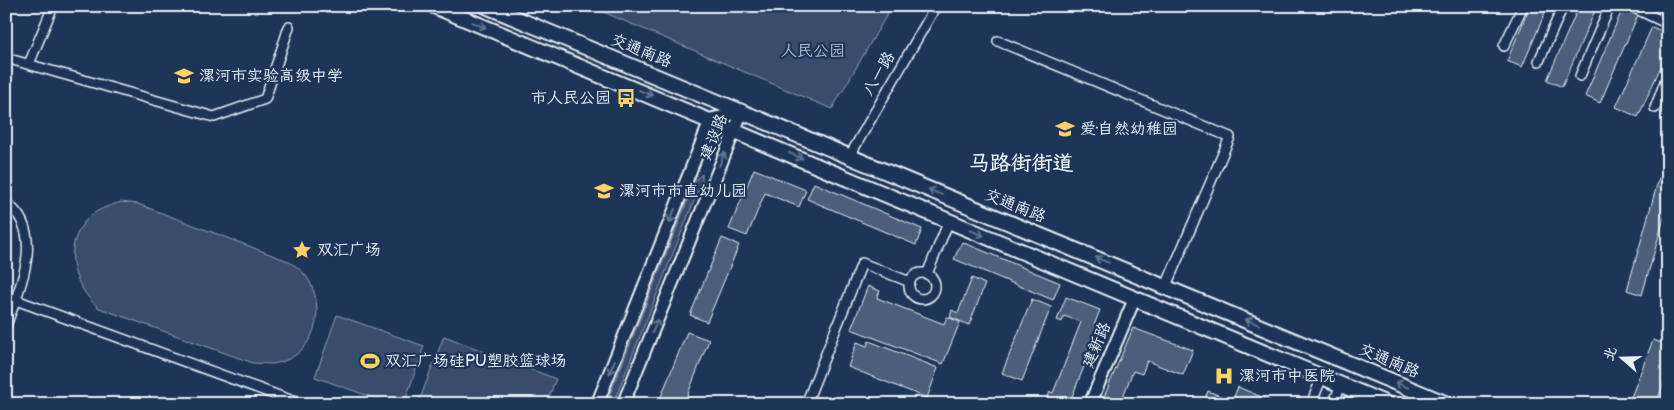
<svg xmlns="http://www.w3.org/2000/svg" width="1674" height="410" viewBox="0 0 1674 410" font-family="'Balsamiq Sans','LXGW WenKai TC',sans-serif">
<style>
.green{fill:#374d6c;stroke:#909fb2}
.building{fill:#495e7a;stroke:#e8f1f8}
.lines{fill:none;stroke-linecap:round;stroke-linejoin:round}
.minor-casing{stroke:#e8f1f8;stroke-width:12}
.tertiary-casing{stroke:#e8f1f8;stroke-width:15}
.secondary-casing{stroke:#e8f1f8;stroke-width:18}
.minor{stroke:#1d3557;stroke-width:9}
.tertiary{stroke:#1d3557;stroke-width:11}
.secondary{stroke:#1d3557;stroke-width:14}
.oneway{stroke:#64778f}
.labels{text-anchor:middle;dominant-baseline:central;stroke-width:4.5;stroke-linejoin:round;paint-order:stroke}
.street-label{font-size:16px;fill:#e8f1f8;stroke:#1d3557}
.park-label{font-size:16px;fill:#b3c0ce;stroke:#1d3557}
.poi-label{font-size:16px;fill:#e8f1f8;stroke:#1d3557;text-anchor:start}
.district-label{font-size:21px;font-weight:bold;fill:#e8f1f8;stroke:#1d3557}
</style>
<rect width="100%" height="100%" fill="#1d3557"/>
<filter id="ink" filterUnits="userSpaceOnUse"><feTurbulence type="fractalNoise" baseFrequency=".02" numOctaves="2"/><feDisplacementMap in="SourceGraphic" scale="10" xChannelSelector="R" yChannelSelector="G"/><feConvolveMatrix kernelMatrix="1 2 1 2 8 2 1 2 1" color-interpolation-filters="sRGB"/></filter>
<g filter="url(#ink)">
<!-- green -->
<g class="green">
<polygon points="589,6 892,6 832,109"/>
<polygon points="702,174 702,181 613,404 606,404 696,179"/>
<path d="M121,202L138,204L288,261C294,265 302,270 306,276C328,307 316,355 277,363C270,365 261,363 253,363L99,308C73,286 61,248 87,219C95,210 109,206 121,202Z"/>
<polygon points="337,315 424,346 404,404 391,404 315,377"/>
<polygon points="444,336 556,379 546,404 418,404"/>
</g>
<!-- building -->
<g class="building">
<polygon points="1530,6 1548,6 1522,67 1507,61"/>
<polygon points="1579,6 1597,6 1562,87 1547,80"/>
<polygon points="1623,8 1638,15 1600,103 1585,96"/>
<polygon points="1652,27 1668,34 1668,51 1638,117 1616,107"/>
<polygon points="754,169 806,190 799,207 765,193 747,236 729,229"/>
<polygon points="1659,178 1668,180 1668,204 1642,295 1627,290"/>
<polygon points="814,183 922,229 916,245 807,199"/>
<polygon points="722,238 739,245 707,322 690,315"/>
<polygon points="962,242 1060,283 1053,300 954,259"/>
<polygon points="972,278 985,284 969,325 950,317 952,310 958,313"/>
<polygon points="868,286 880,291 877,298 944,324 947,317 960,322 943,364 851,329"/>
<polygon points="1066,297 1100,310 1094,325 1100,327 1069,404 1056,404 1046,400 1050,392 1053,393 1081,322 1064,316 1062,322 1057,320"/>
<polygon points="1032,299 1051,307 1022,381 1002,373"/>
<polygon points="1133,328 1193,350 1183,375 1147,361 1142,374 1133,371 1120,404 1101,404"/>
<polygon points="687,332 709,340 684,404 658,404"/>
<polygon points="1653,340 1668,345 1668,371 1656,404 1625,404 1630,400"/>
<polygon points="869,341 938,368 927,398 848,367 857,342 867,346"/>
<polygon points="1238,387 1278,404 1203,404 1208,391 1232,401"/>
</g>
<g class="lines">
<!-- minor casing -->
<g class="minor-casing">
<g id="minor">
<polyline points="1630,6 1668,24"/>
<polyline points="998,41 1230,137 1166,286"/>
<polyline points="1504,46 1523,6"/>
<polyline points="6,58 214,117 265,99 289,27"/>
<polyline points="1539,61 1563,6"/>
<polyline points="29,64 53,6"/>
<polyline points="1580,76 1610,6"/>
<polyline points="1655,108 1668,74"/>
<polyline points="849,157 936,6"/>
<path d="M6,203C47,232 19,289 6,326"/>
<circle cx="922" cy="286" r="13"/>
<polyline points="927,274 949,221"/>
<polyline points="16,300 301,404"/>
<polyline points="806,404 862,263 910,282"/>
<polyline points="1311,404 1322,377"/>
<polyline points="1333,404 1341,385"/>
</g>
</g>
<!-- tertiary casing -->
<g class="tertiary-casing">
<g id="tertiary">
<polyline points="597,404 711,119 742,112"/>
<polyline points="623,404 742,112"/>
<polyline points="1090,404 1134,300"/>
</g>
</g>
<!-- secondary casing -->
<g class="secondary-casing">
<g id="secondary">
<path d="M434,6C753,137 1069,273 1387,404"/>
<polyline points="486,6 1447,404"/>
</g>
</g>
<!-- minor -->
<use href="#minor" class="minor"/>
<!-- tertiary -->
<use href="#tertiary" class="tertiary"/>
<!-- secondary -->
<use href="#secondary" class="secondary"/>
</g>
<!-- one-way arrows -->
<defs><path id="oneway-shaft" d="M-6 0H5M1.5-3L5.5 0L1.5 3" fill="none" stroke-width="1.6" stroke-linecap="round" stroke-linejoin="round" transform="scale(1.25)"/></defs>
<g class="oneway">
<use href="#oneway-shaft" transform="translate(479 25) rotate(22)"/>
<use href="#oneway-shaft" transform="translate(646 93) rotate(22)"/>
<use href="#oneway-shaft" transform="translate(796 156) rotate(23)"/>
<use href="#oneway-shaft" transform="translate(722 159) rotate(-68)"/>
<use href="#oneway-shaft" transform="translate(935 192) rotate(-158)"/>
<use href="#oneway-shaft" transform="translate(672 216) rotate(112)"/>
<use href="#oneway-shaft" transform="translate(977 233) rotate(23)"/>
<use href="#oneway-shaft" transform="translate(1102 260) rotate(-158)"/>
<use href="#oneway-shaft" transform="translate(1252 322) rotate(-157)"/>
<use href="#oneway-shaft" transform="translate(655 326) rotate(-68)"/>
<use href="#oneway-shaft" transform="translate(612 367) rotate(112)"/>
<use href="#oneway-shaft" transform="translate(1402 385) rotate(-157)"/>
</g>
</g>
<!-- icons -->
<defs>
<g id="school-bare" transform="scale(1.5)"><path d="M0-5L7-2L0 1L-7-2ZM-4 1L0 2.5L4 1V4Q0 6-4 4Z" fill="#ffd166" stroke="#1d3557" stroke-width="2.5" paint-order="stroke"/></g>
<g id="bus-bare" transform="scale(1.5)"><path d="M-5-6H5V4H4V6H2V4H-2V6H-4V4H-5ZM-3.5-4V0h7V-4ZM-3.5 1.2v1.5H-2V1.2ZM2 1.2v1.5H3.5V1.2Z" fill="#ffd166" stroke="#1d3557" stroke-width="2.5" paint-order="stroke"/></g>
<g id="sight-bare" transform="scale(1.5)"><path d="M0-6L1.8-2.2L6-1.7L2.9 1.2L3.7 5.4L0 3.3L-3.7 5.4L-2.9 1.2L-6-1.7L-1.8-2.2Z" fill="#ffd166" stroke="#1d3557" stroke-width="2.5" paint-order="stroke"/></g>
<g id="stadium-bare" transform="scale(1.5)"><path d="M0-5a6.5 5 0 1 0 0 10a6.5 5 0 1 0 0-10ZM-3.5-1.8h7v3.6h-7Z" fill="#ffd166" stroke="#1d3557" stroke-width="2.5" paint-order="stroke"/></g>
<g id="hospital-bare" transform="scale(1.5)"><path d="M-5-5h3v3.5h4V-5h3V5h-3V1.5h-4V5h-3Z" fill="#ffd166" stroke="#1d3557" stroke-width="2.5" paint-order="stroke"/></g>
</defs>
<g fill-rule="evenodd">
<use href="#school-bare" x="184" y="76"/>
<use href="#bus-bare" x="626" y="98"/>
<use href="#school-bare" x="1065" y="129"/>
<use href="#school-bare" x="604" y="191"/>
<use href="#sight-bare" x="302" y="250"/>
<use href="#stadium-bare" x="370" y="361"/>
<use href="#hospital-bare" x="1224" y="376"/>
</g>
<g class="labels">
<!-- street labels -->
<g class="street-label">
<text transform="translate(641 51) rotate(22)">交通南路</text>
<text transform="translate(879 74) rotate(-60)">八一路</text>
<text transform="translate(714 137) rotate(-68)">建设路</text>
<text transform="translate(1015 206) rotate(22)">交通南路</text>
<text transform="translate(1097 345) rotate(-67)">建新路</text>
<text transform="translate(1389 361) rotate(23)">交通南路</text>
</g>
<!-- park labels -->
<g class="park-label">
<text x="813" y="51">人民公园</text>
</g>
<!-- poi labels -->
<g class="poi-label">
<text x="199" y="76">漯河市实验高级中学</text>
<text x="611" y="98" text-anchor="end">市人民公园</text>
<text x="1080" y="129">爱·自然幼稚园</text>
<text x="619" y="191">漯河市市直幼儿园</text>
<text x="317" y="250">双汇广场</text>
<text x="385" y="361">双汇广场硅PU塑胶篮球场</text>
<text x="1239" y="376">漯河市中医院</text>
</g>
<!-- district labels -->
<g class="district-label">
<text x="1021" y="163">马路街街道</text>
</g>
</g>
<!-- margin -->
<rect width="1674" height="410" fill="none" stroke="#1d3557" stroke-width="25"/>
<rect x="12" y="12" width="1649" height="385" fill="none" stroke="#e8f1f8" stroke-width="2" filter="url(#ink)"/>
<!-- north arrow -->
<g transform="translate(1622 358) rotate(290)" stroke="#1d3557" stroke-width="4" paint-order="stroke">
<path d="M0-4L9 19L0 12L-9 19Z" fill="#e8f1f8"/>
<text y="-8" font-size="14" font-weight="bold" text-anchor="middle" fill="#e8f1f8">北</text>
</g>
</svg>
